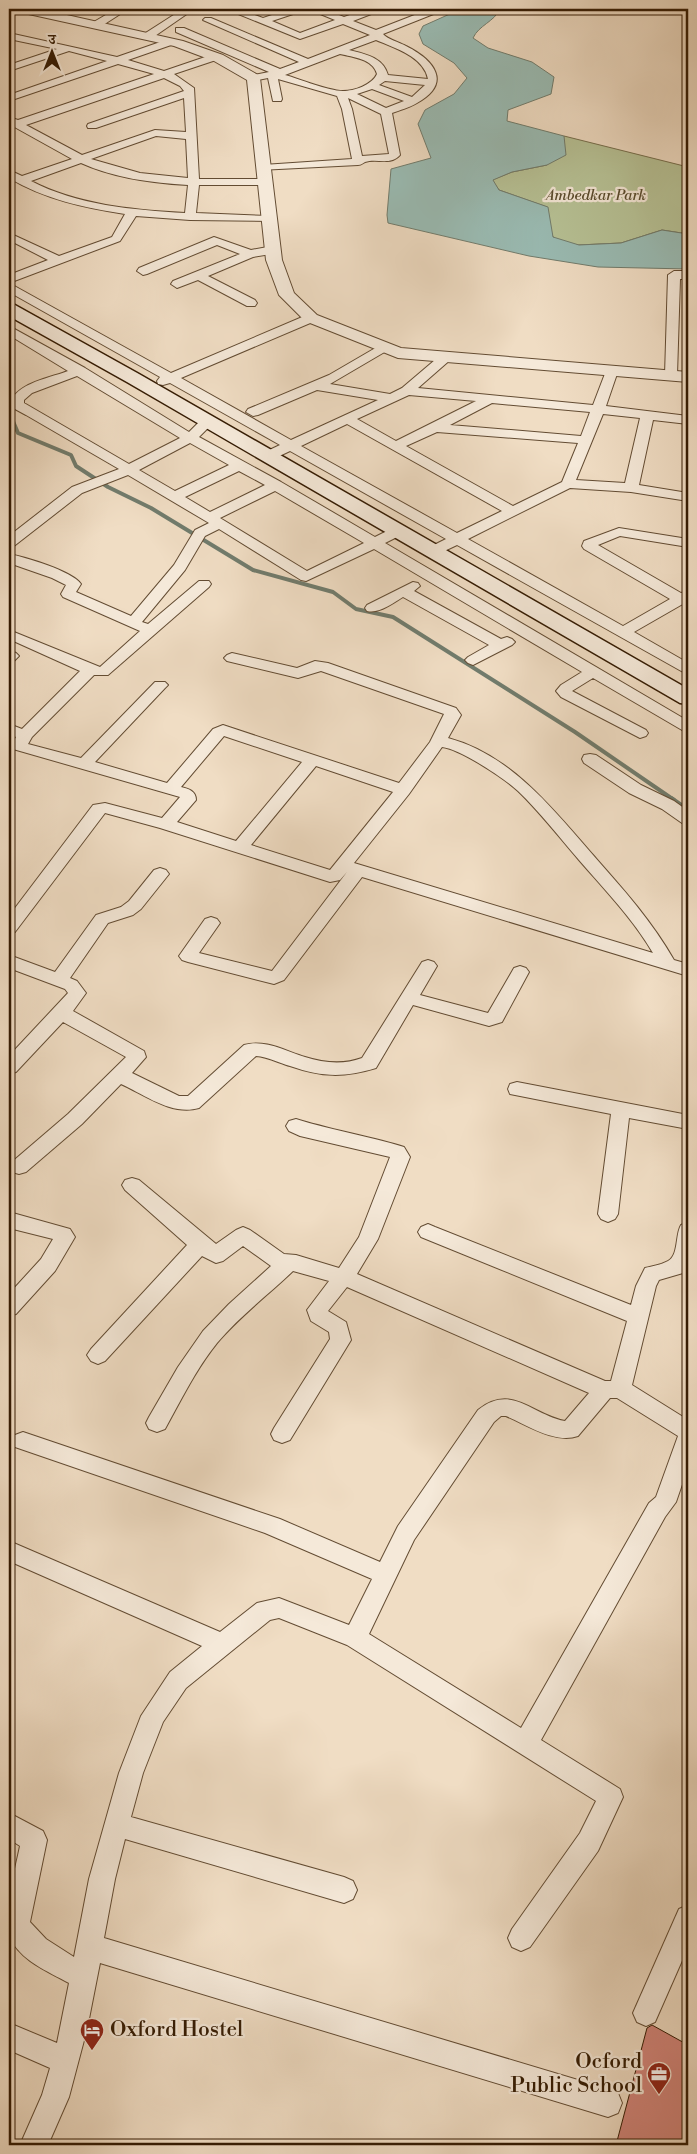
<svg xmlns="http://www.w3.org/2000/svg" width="697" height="2154" viewBox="0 0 697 2154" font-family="'Libre Bodoni','Noto Serif Devanagari',serif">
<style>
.green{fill:#b7c296;stroke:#766e4c}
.water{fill:#9abcb4;stroke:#717c6d}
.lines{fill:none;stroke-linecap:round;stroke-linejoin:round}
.stream-far1{stroke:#717c6d;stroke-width:4}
.stream{stroke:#717c6d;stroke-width:5}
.building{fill:#d3857b;stroke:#341b03}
.minor-casing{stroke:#634c33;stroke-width:2}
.tertiary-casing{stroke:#634c33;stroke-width:2}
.secondary-casing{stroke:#341b03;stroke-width:3}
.minor{fill:#f5e9d9;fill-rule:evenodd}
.tertiary{fill:#f5e9d9;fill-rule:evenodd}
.secondary{fill:#f5e9d9;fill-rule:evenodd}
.labels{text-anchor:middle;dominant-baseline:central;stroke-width:4.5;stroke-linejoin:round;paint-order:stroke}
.far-park-label{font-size:15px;font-style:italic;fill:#5b4d2f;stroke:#f5e9d9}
.near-poi-label{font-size:21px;fill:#341b03;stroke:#f5e9d9;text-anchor:start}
</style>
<rect width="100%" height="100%" fill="#f0ddc4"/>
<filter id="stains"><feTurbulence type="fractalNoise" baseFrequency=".004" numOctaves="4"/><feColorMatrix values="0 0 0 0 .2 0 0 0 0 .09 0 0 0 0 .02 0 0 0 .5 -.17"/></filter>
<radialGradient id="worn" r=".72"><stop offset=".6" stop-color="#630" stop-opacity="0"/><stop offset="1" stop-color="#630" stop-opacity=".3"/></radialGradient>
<!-- green -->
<polygon class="green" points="564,136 688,167 688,234 662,230 621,243 578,245 562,243 553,237 544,219 547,207 499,190 492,180 512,172 547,165"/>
<!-- water -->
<path class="water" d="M454,9H500C494,22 479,25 473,38L488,48L532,62L554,77L551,94L508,110L507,121L564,136L566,155L547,165L512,172L493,180L499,190L548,207L553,237L579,245L621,243L662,230L688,234V269L598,267L529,256L388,223L387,215L391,169L431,158L418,124L425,110L454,94L467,78L454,63L423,44L419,34L423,26L452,13Z"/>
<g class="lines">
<!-- stream-far1 -->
<polyline class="stream-far1" points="9,412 18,433 71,455 76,466 108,487 151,508 253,570 333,592 356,609 393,617 575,732 674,800"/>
<!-- stream -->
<polyline class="stream" points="672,799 688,810"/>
</g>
<!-- building -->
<polygon class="building" points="652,2025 688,2045 688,2145 616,2145 647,2028"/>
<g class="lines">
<!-- minor casing -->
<g class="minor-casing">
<g id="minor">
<polygon points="116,9 128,9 100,27 92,27 92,23"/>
<polygon points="183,9 194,9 152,38 144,38 144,34"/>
<path d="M226,9H239L263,18L290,9H304L302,11L272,21L300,33L335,20L313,11L311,9H324L344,17L367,9H381L379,11L353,21L376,30L430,9H443L441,11L383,34C387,39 399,42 406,46C434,60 453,83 417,103C409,108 400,110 392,113L400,155C390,166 377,158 365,162C363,163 361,165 358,165L259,170L257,168L259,166L263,165L352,159L342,109L337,96L278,79L282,99L281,101H273L268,78L253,81L248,78L249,76L269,72L176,32V28H184L280,69L299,62L203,20L205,18H211L308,59L370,35L343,24L300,39ZM376,40C395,48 424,57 428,79L388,75C383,57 365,54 349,50ZM340,54C353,57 373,59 377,74C372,85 354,91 343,91C328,91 300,79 285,75ZM385,81L425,85L412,97L379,85ZM372,89L404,101L386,108L357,94ZM348,98L381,114L389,154L362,156L352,109Z"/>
<path d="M9,33L117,57L166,40H174V44L128,60L164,71L211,55H219V59L174,74L194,88L199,179H265L271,182L265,185H199L196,213L269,216L273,217L275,219L273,221L190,220L136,216L120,241L9,283V275L48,260L9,240V233L59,256L112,237L125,214C85,208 44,199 9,178V170L22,176L72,159L9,124V117L18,120L154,74L118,64L9,101V95L107,61L69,51L9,71V65L57,49L9,39ZM164,78L180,86L184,91L88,124L87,126L88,128H96L184,98L186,132L155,130L82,155L26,125ZM156,136L186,139L188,178L140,173L91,159ZM81,163C114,178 152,183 188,185L185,213C133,210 77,205 31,181Z"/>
<polygon points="214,237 251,250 273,246 279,250 277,253 253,257 208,276 255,300 257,303 255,306 247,306 198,280 177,288 171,284 173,281 240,254 217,245 147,274 143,275 137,271 139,268"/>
<polygon points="674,271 688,271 688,279 680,279 677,375 671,379 665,375 668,275"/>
<path d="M9,283L171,373L307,315H315L317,318L315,321L181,378L291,440L378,400L317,390L258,415L253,416L246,412L248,409L329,375L384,343L390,347L388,350L330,384L390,394L402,388L442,354L446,353L452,357L450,360L418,388L593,405L606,371L612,367L617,368L618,371L606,406L688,416V424L653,420L639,485L688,493V501L631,492L570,488L468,539L623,626L670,599L584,549L582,546L584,541L619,528L688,539V547L620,536L598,545L681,593L688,591V601L634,632L688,663V674L683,672L457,545L438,554H428L426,551L428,548L446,539L290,451L273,459H263L261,456L263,453L280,445L170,383L163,385L158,384L157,381L160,377L9,292ZM409,395L476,401L396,441L357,419ZM492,403L590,412L581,436L450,425ZM603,414L640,418L625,483L576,480ZM347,424L502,511L457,533L301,446ZM437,432L578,443L562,482L513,506L406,446Z"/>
<path d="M9,326L85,368L189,432L203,418H213L215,421L199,437L281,482L375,537L393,528H403L405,531L403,534L385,543L688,721V732L682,730L593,678L572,691L646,730L648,733L646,736L640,738L561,697L556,691L561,685L582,672L374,549L306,581L301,580L219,529L205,536L185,570L142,622L148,624L199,581H209L211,584L209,587L108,675H94L32,737L28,744L81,758L155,682H165L168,685L165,688L95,762L167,783L213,729L223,725L399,783L430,742L444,714L321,671L298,678L227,661L224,658L227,655L232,653L297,668L315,661L328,663L456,708L461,715L448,738C511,755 552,808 593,855C623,889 651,920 674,960L688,964V976L362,877L284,980L274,984L188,962L182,960L179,956L205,919L211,917L217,919L220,923L199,953L272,971L347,872L340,880L330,882L160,828L105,813L15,932L9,934V916L93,805L105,803L162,818L180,797L13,749L11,746L16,737L9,734V724L22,729L80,671L9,639V630L100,667L140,631L63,597L61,594L66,585L52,578L9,563V554C25,557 72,571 81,584L76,592L131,616L174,565L195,530L209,523L128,475L82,493L14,546L9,547V536L72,487L119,469L26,415L15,409L9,411C9,384 47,379 68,371L9,335ZM77,376L180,438L129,464L24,403V400L32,393ZM190,443L229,465L175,491L139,470ZM239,471L265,485L210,512L185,497ZM275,491L364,543L307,571L220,518ZM224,736L302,762L236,841L177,822L196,800C196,791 189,789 181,787ZM442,747C460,749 504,778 518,791C540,812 559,837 579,860C605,890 633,919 653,953L354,863L409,794ZM316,766L393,792L330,870L251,845Z"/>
<path d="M413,582L418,583L420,586L414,591L501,639L507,637L512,639L515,642L512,645L473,665L468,663L465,660L468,657L489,645L403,597C393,603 379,614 367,611L365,608L367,605Z"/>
<polygon points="11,651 16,653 19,656 14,661 9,663 9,652"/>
<polygon points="590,754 596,755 641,785 674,801 688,811 688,824 682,823 662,809 629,793 584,763 582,759 584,755"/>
<path d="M160,868L166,870L169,874L141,909L133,915L108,923L70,978L77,981L86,993L73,1011L144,1051L146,1057L132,1073L179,1096H188L244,1045C265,1039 285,1051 305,1057C324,1063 343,1065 362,1058L422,962L428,960L434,962L437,966L420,995L488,1013L514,968L520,966L526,968L529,972L502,1022L489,1026L413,1005L376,1068C343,1078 322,1077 290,1066C279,1063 268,1057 256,1056L199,1108C172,1116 145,1095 121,1084L82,1124L26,1172L19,1174L12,1172L9,1167L12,1162L68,1114L126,1057L63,1022L16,1072L9,1074V1056L68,993L65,989L9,968V955L55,972L96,915L121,907L129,901L154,870Z"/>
<polygon points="517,1082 688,1115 688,1129 629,1118 618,1214 615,1219 608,1222 601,1219 598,1214 611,1114 510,1094 508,1089 510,1084"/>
<path d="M296,1119C331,1130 368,1136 404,1147L410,1157L378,1239L357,1274L605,1381H611L627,1321L421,1237L418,1232L421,1227L428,1224L435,1227L631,1305L636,1286L645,1268C652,1266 661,1265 668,1261C679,1255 675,1235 681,1225L688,1222V1266L683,1273L659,1280L656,1286L632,1385L688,1420V1467L676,1502L665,1517L541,1740L620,1789L623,1797L598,1851L530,1947L521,1951L512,1947L508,1938L512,1929L580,1833L596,1801L347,1645L279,1618L270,1620L186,1688L163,1722L143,1773L131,1817L344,1877L353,1881L357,1890L353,1899L344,1903L125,1839L115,1879L104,1938L608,2089L618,2093L622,2103L618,2113L608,2117L100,1963L87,2029L69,2097L48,2145H20L42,2095L50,2068L9,2050V2023L57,2043L69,1983C49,1972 19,1960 10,1937C2,1918 16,1866 20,1846L9,1839V1813L43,1831L47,1840L30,1922L46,1939L74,1957L89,1879L119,1773L141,1716L170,1672L202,1646L9,1561V1541L220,1632L257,1603L279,1598L349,1625L372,1579L265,1533L15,1447L12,1441L15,1435L23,1432L280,1519L380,1562L398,1526L478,1410C512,1383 532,1415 565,1421L589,1393L347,1287L328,1311L346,1322L351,1340L290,1440L282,1443L274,1440L271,1434L274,1428L330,1339L329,1332L311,1321L307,1310L329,1281L293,1271C268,1295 240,1316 217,1343C196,1369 181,1400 165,1429L157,1432L149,1429L146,1423L149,1417L178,1367L203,1331L229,1304L271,1266L243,1246L223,1261L216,1263L202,1256L105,1361L98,1364L91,1361L87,1355L91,1349L187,1245L125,1190L122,1185L125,1180L132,1178L139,1180L216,1244L236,1230L243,1227L250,1230L284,1254L296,1255L339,1268L359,1237L390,1157L300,1136L289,1131L286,1126L289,1121ZM610,1398H617L678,1436L656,1497L649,1503L521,1728L369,1634L414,1540L494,1422L501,1416H506C527,1425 555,1444 578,1436Z"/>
<polygon points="9,1212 70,1229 75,1237 55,1271 16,1314 9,1316 9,1294 41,1259 53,1239 9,1228"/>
<polygon points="688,1905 688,1947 655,2022 646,2026 637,2022 633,2013 679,1909"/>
</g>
</g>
<!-- tertiary casing -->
<g class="tertiary-casing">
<polygon id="tertiary" points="18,9 40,9 183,41 223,55 258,75 260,78 282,260 294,293 317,315 401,348 688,372 688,382 398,358 305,321 279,295 266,260 247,80 214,61 174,46 24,13"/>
</g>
<!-- secondary casing -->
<g class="secondary-casing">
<polygon id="secondary" points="9,304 15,305 139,374 688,689 688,704 680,703 127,382 9,316"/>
</g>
<!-- minor -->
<use href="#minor" class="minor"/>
<!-- tertiary -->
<use href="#tertiary" class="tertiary"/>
<!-- secondary -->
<use href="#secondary" class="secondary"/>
</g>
<!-- icons -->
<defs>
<g id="hotel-pin" transform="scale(1.25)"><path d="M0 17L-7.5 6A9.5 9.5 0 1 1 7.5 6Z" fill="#8f2418" stroke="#f5e9d9"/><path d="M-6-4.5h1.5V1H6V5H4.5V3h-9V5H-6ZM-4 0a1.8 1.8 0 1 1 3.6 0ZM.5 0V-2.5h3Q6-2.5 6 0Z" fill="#fff"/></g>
<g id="office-pin" transform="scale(1.25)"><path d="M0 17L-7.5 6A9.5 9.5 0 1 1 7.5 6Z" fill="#8f2418" stroke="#f5e9d9"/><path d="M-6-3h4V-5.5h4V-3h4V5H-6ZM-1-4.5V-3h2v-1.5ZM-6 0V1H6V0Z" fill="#fff"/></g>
</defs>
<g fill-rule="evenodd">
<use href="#hotel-pin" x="92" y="2030"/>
<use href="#office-pin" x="659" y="2074"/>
</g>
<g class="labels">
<!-- far-park labels -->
<g class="far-park-label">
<text x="596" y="195">Ambedkar Park</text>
</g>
<!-- near-poi labels -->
<g class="near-poi-label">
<text x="110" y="2030">Oxford Hostel</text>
<text x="642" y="2062" text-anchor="end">Ocford<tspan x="642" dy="24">Public School</tspan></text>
</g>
</g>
<!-- margin -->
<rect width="697" height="2154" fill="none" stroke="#f0ddc4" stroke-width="30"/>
<rect x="10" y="10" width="677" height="2134" fill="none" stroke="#341b03" stroke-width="2.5"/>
<rect x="15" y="15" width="667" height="2124" fill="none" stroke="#341b03"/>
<!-- north arrow -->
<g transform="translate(52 52)" stroke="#f5e9d9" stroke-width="4" paint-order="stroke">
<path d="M0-4L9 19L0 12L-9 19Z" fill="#341b03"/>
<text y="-8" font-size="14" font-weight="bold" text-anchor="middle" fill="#341b03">उ</text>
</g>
<rect width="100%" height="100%" filter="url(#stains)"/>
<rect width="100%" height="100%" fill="url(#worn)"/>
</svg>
